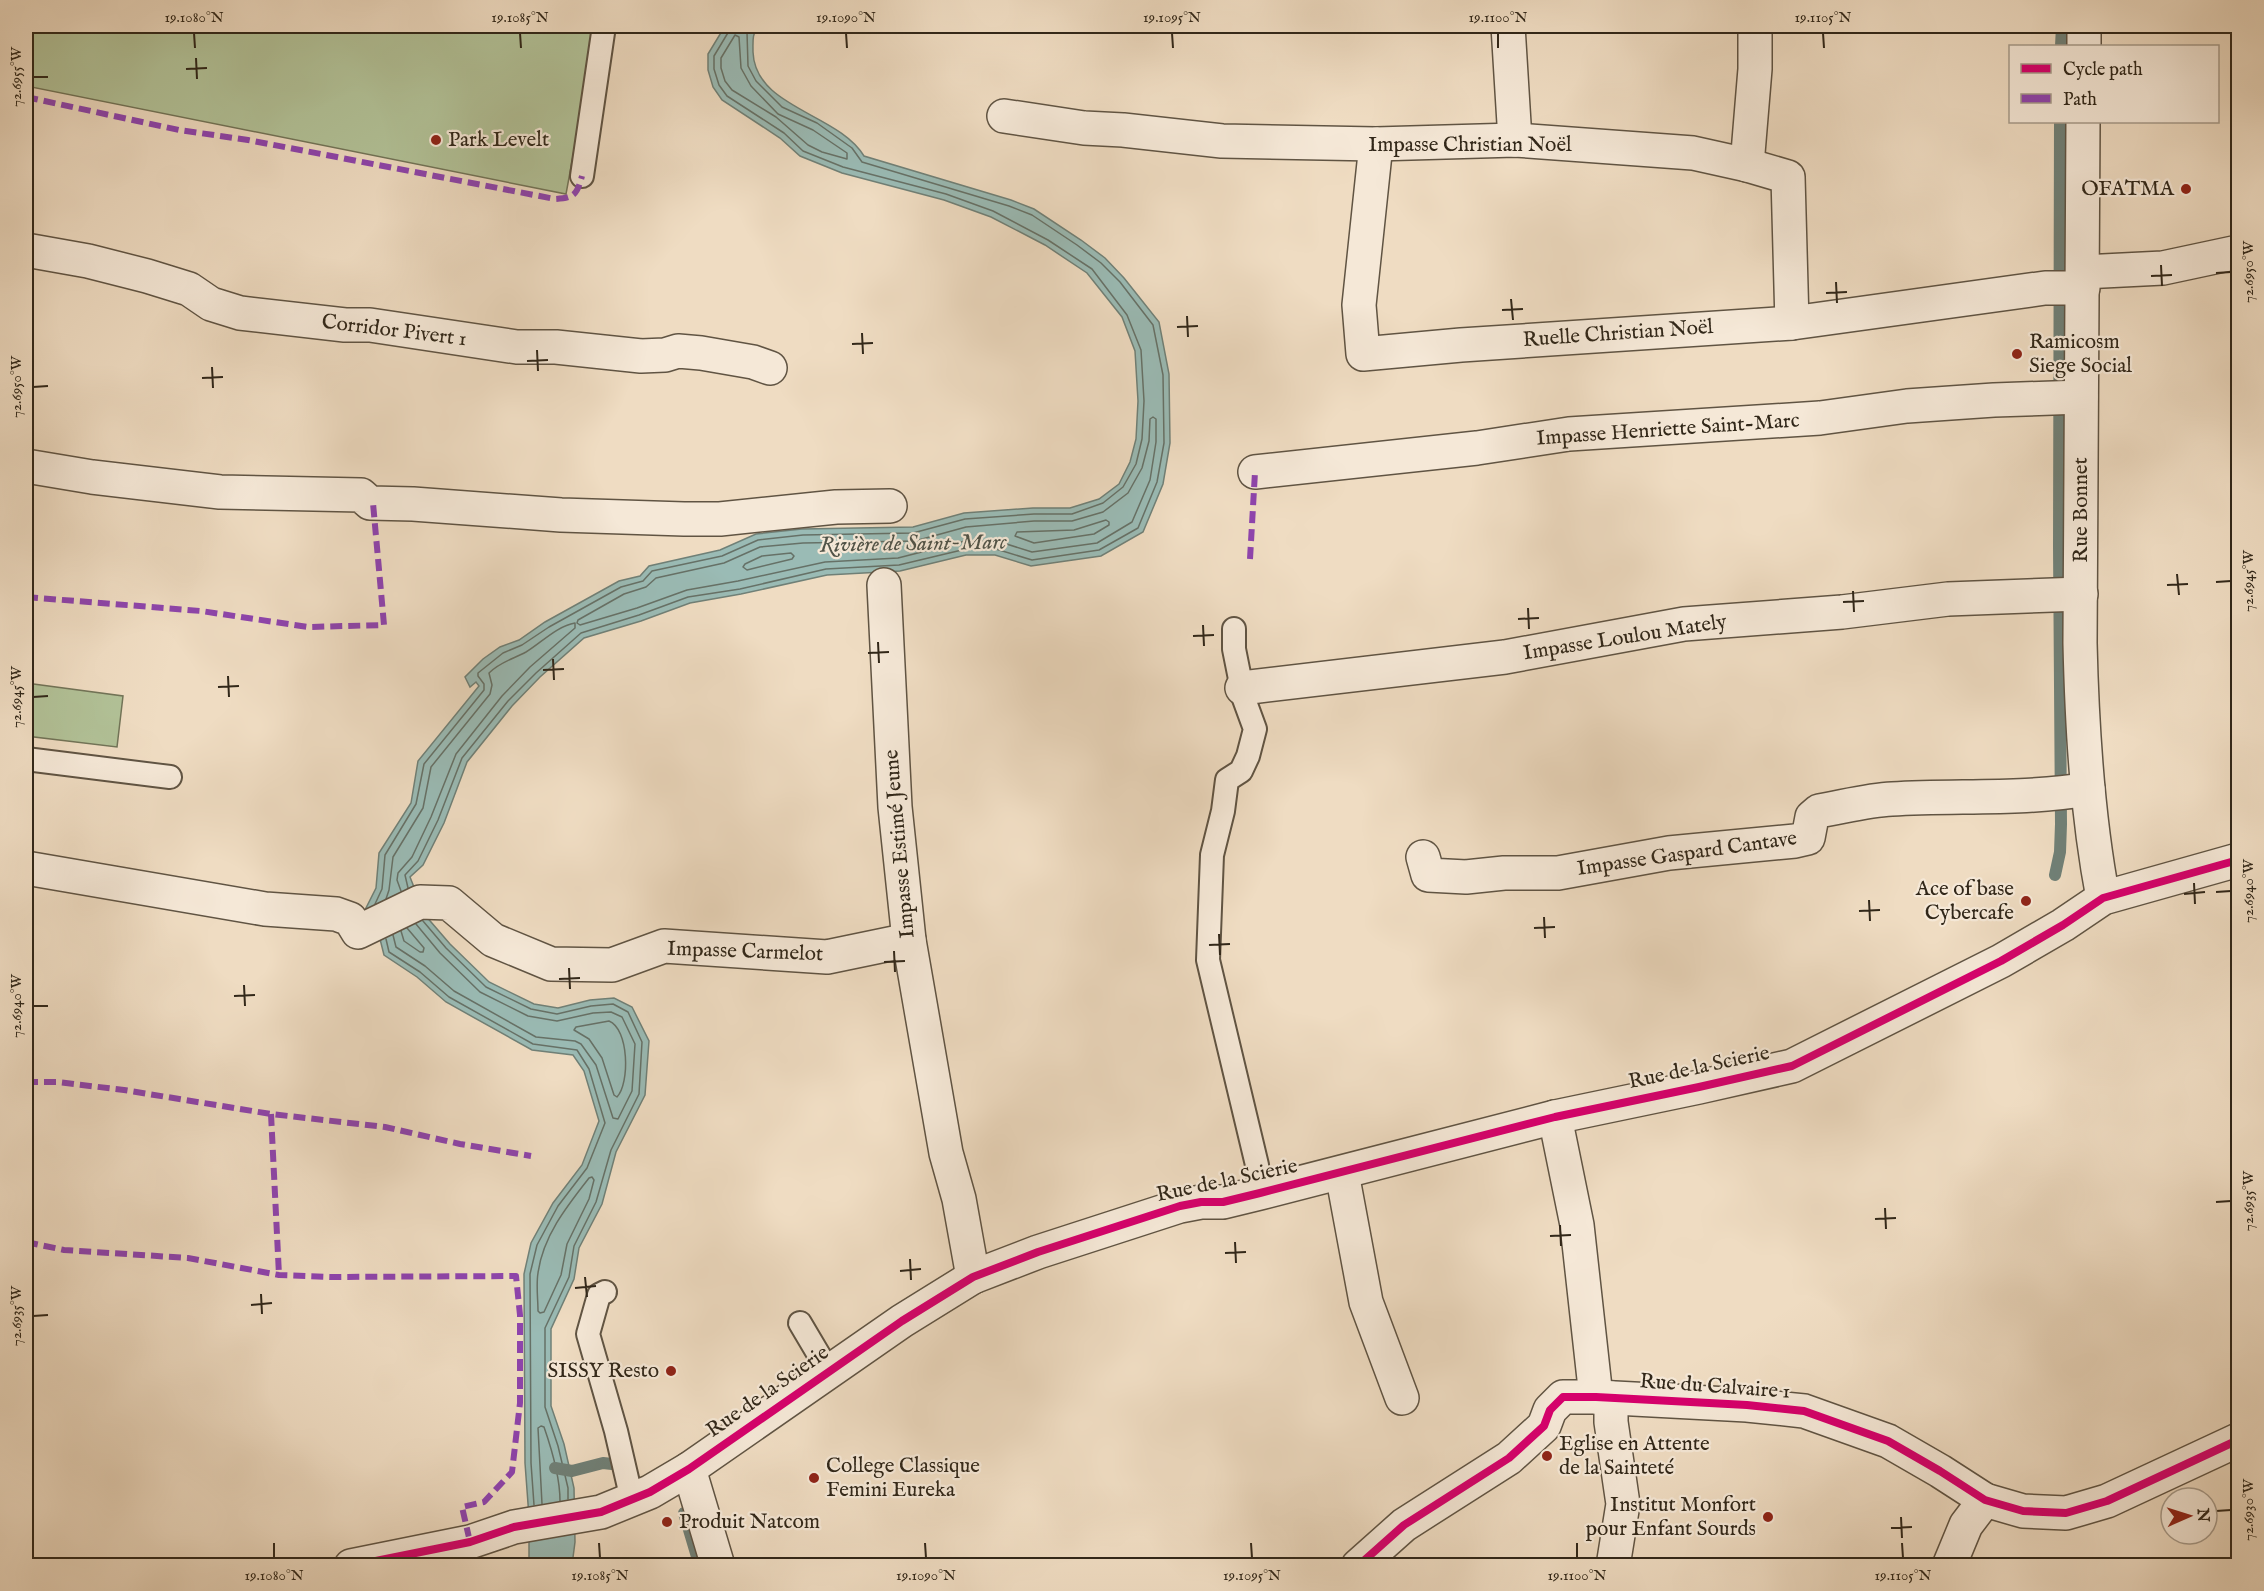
<svg xmlns="http://www.w3.org/2000/svg" width="2264" height="1591" viewBox="0 0 2264 1591" font-family="'IM FELL English',serif">
<style>
.green{fill:#b2c298;stroke:#727458;stroke-width:1.5}
.water{fill:#9abbb5;stroke:#708077;stroke-width:1.5}
.lines{fill:none;stroke-linecap:round;stroke-linejoin:round}
.shore{stroke:#667167;stroke-width:1.5}
.stream{stroke:#708077;stroke-width:12}
.lane-casing{stroke:#605443;stroke-width:26}
.street-casing{stroke:#605443;stroke-width:36}
.lane{stroke:#f5e8d7;stroke-width:22}
.street{stroke:#f5e8d7;stroke-width:33}
.quiet{stroke:#8e44ad;stroke-width:6;stroke-dasharray:12 6;stroke-linecap:butt}
.cycleway-casing{stroke:#f5e8d7;stroke-width:11}
.cycleway{stroke:#d6006c;stroke-width:8}
.ticks{fill:none;stroke:#312719;stroke-width:2}
.poi-dot{fill:#8f2418;stroke:#f5e8d7;stroke-width:2}
.labels{text-anchor:middle;dominant-baseline:central;stroke-width:4.5;stroke-linejoin:round;paint-order:stroke}
.poi-label{font-size:21px;fill:#312719;stroke:#f5e8d7;text-anchor:start}
.street-label{font-size:21px;fill:#312719;stroke:#f5e8d7}
.water-label{font-size:22px;font-style:italic;fill:#505348;stroke:#f5e8d7}
.neatline{fill:none;stroke:#312719;stroke-width:2}
.ticks-label{font-size:15px;text-anchor:middle;fill:#312719}
</style>
<rect width="100%" height="100%" fill="#efdcc2"/>
<filter id="stains"><feTurbulence type="fractalNoise" baseFrequency=".00333" numOctaves="4"/><feColorMatrix values="0 0 0 0 .2 0 0 0 0 .09 0 0 0 0 .02 0 0 0 .5 -.17"/></filter>
<radialGradient id="worn" r=".72"><stop offset=".6" stop-color="#630" stop-opacity="0"/><stop offset="1" stop-color="#630" stop-opacity=".3"/></radialGradient>
<!-- green -->
<g class="green">
<polygon points="26,26 597,26 566,194 26,86"/>
<polygon points="26,683 123,696 117,747 26,736"/>
</g>
<!-- water -->
<path class="water" d="M725,26H758C752,34 753,41 753,52C755,108 838,113 864,156L1011,200L1034,209L1081,240L1105,258L1124,278L1159,322L1169,374L1170,443L1163,484L1143,532L1101,556L1031,566L995,555H966L900,571L827,575L741,594L690,603L641,621L584,638L540,677L512,706L467,762L444,823L423,865L410,877L425,915L450,944L489,982L534,1004L558,1008L590,1000L614,998L632,1007L649,1041L645,1095L616,1152L602,1204L579,1248L574,1279L551,1329V1406L564,1444L574,1488L575,1542L572,1565H529V1517L525,1463L524,1274L531,1243L553,1203L582,1165L599,1121L584,1071L573,1055L532,1050L446,1002L417,977L384,955L379,935L363,914L376,888L379,853L411,803L418,761L479,686L476,682L470,687L465,677L483,659L500,647L519,640L545,622L619,581L640,576L649,566L720,550L756,534L802,529L913,527L964,513L1033,508H1070L1099,499L1119,484L1130,462L1136,439L1138,401L1135,351L1122,317L1087,273L1045,245L991,217L944,200L842,173L800,156L780,138L722,100L713,87L708,70V54Z"/>
<g class="lines">
<!-- shore -->
<g class="shore">
<polygon points="735,35 739,37 741,68 751,86 778,114 813,130 847,153 847,159 822,152 808,145 776,117 732,90 725,81 721,68 721,58"/>
<polygon points="1153,417 1156,419 1156,442 1150,480 1132,522 1097,543 1032,552 997,541 965,541 898,558 825,562 738,581 687,590 637,608 580,625 577,623 578,620 624,594 646,587 656,578 724,563 760,547 803,543 915,541 966,527 1034,521 1072,521 1103,512 1128,493 1142,468 1149,441 1150,419"/>
<polygon points="1106,520 1109,522 1109,525 1094,534 1034,543 1015,536 1017,532 1074,530"/>
<polygon points="791,553 794,556 792,559 747,570 743,567 745,564 762,556"/>
<polyline points="408,888 405,875 418,861 438,820 462,758 508,701 536,673 581,633 639,615 688,597 740,589 826,569 899,565 966,549 996,549 1032,560 1099,550 1138,528 1157,482 1164,443 1163,375 1153,325 1120,282 1101,263 1077,245 1032,215 1009,206 862,162 852,148 817,123 782,107 756,81 748,66 747,32 751,26"/>
<path d="M386,899L389,890L393,857L423,808L431,767L490,694L492,685L489,673C500,662 513,659 526,652C541,643 557,626 575,623V628L530,667L502,696L456,754L431,817L412,857L398,873L397,880L401,891"/>
<polyline points="375,904 382,889 385,855 416,804 424,764 484,690 484,684 478,676 478,673 503,653 522,645 549,627 621,587 643,581 652,571 722,556 758,540 803,535 913,533 965,519 1034,514 1072,514 1103,503 1123,487 1136,464 1142,439 1144,401 1141,350 1127,315 1092,269 1048,240 993,211 946,194 843,167 803,151 784,133 727,96 719,85 714,69 714,56 729,31 729,26"/>
<polyline points="423,921 446,948 486,987 531,1009 557,1014 591,1006 613,1004 628,1012 642,1042 639,1094 611,1150 596,1202 574,1246 569,1277 545,1328 545,1407 558,1446 568,1488 568,1499"/>
<polyline points="401,931 404,941 420,952 423,952 424,948 407,928"/>
<polyline points="393,935 396,947 425,966 454,991 536,1037 575,1041 581,1044 596,1065 613,1118 618,1119 632,1091 635,1044 622,1017 611,1012 593,1013 557,1021 528,1016 480,992 440,953 416,924"/>
<polyline points="386,939 389,952 420,972 449,997 533,1044 577,1050 589,1069 605,1123 587,1168 558,1206 537,1245 530,1274 531,1463 534,1505"/>
<path d="M609,1021C629,1029 630,1083 617,1097L614,1095L602,1058L589,1039L574,1030L576,1027Z"/>
<path d="M592,1177L594,1180L589,1199L567,1244L561,1275L544,1312L540,1313L538,1311C538,1299 536,1285 538,1273C543,1236 567,1206 589,1178Z"/>
<path d="M542,1504L538,1428L541,1426L544,1427C552,1450 560,1476 560,1501"/>
</g>
<!-- stream -->
<g class="stream">
<polyline points="2061,46 2062,26"/>
<polyline points="2055,875 2060,852 2061,824 2059,547 2060,122"/>
<polyline points="555,1468 572,1471 603,1463 612,1464"/>
<polyline points="684,1513 698,1560"/>
</g>
<!-- lane casing -->
<g class="lane-casing">
<g id="lane">
<polyline points="582,176 604,26"/>
<polyline points="1234,629 1234,649 1244,699 1255,729 1248,756 1241,771 1227,780 1223,811 1212,855 1208,960 1257,1165 1260,1193"/>
<polyline points="26,759 170,777"/>
<polyline points="605,1292 599,1295 588,1334 616,1431 632,1500"/>
<polyline points="800,1323 829,1372"/>
</g>
</g>
<!-- street casing -->
<g class="street-casing">
<g id="street">
<polyline points="1508,26 1515,140"/>
<polyline points="2084,46 2084,26"/>
<polyline points="1004,116 1084,128 1123,130 1222,141 1376,144 1515,140 1693,153 1747,165 1788,177 1792,323"/>
<path d="M2083,122L2080,643C2082,728 2087,814 2103,898"/>
<polyline points="1376,144 1359,305 1363,354 1461,345 1792,323 2045,288 2083,288"/>
<polyline points="1747,165 1755,69 1755,26"/>
<polyline points="26,250 88,261 147,276 189,289 211,304 240,313 345,325 370,325 517,347 556,347 641,356 665,355 678,351 701,353 753,362 770,368"/>
<polyline points="2083,272 2163,268 2238,252"/>
<polyline points="26,466 92,477 220,492 361,495 370,503 413,504 561,515 684,519 720,519 836,507 890,506"/>
<polyline points="1255,472 1477,448 1569,434 1820,418 1907,406 1994,400 2081,397"/>
<polyline points="884,585 895,807 909,940 946,1153 959,1199 973,1277"/>
<polyline points="1242,688 1505,657 1684,624 1842,612 1948,599 2081,594"/>
<path d="M1423,857L1428,875L1466,877L1504,873H1558L1669,853L1795,841L1808,838L1812,817L1819,811C1843,807 1868,800 1892,799C1957,795 2024,800 2088,789"/>
<polyline points="26,868 265,909 336,914 350,919 358,932 420,902 449,903 493,940 551,964 612,965 664,946 827,957 909,940"/>
<polyline points="1555,1117 1577,1225 1596,1397"/>
<polyline points="1342,1173 1366,1302 1402,1398"/>
<polyline points="1611,1398 1611,1422 1623,1504 1613,1566"/>
<polyline points="689,1469 718,1566"/>
<polyline points="351,1566 470,1542 514,1527 601,1512 650,1492 689,1469 902,1321 973,1277 1038,1252 1180,1206 1201,1202 1223,1202 1260,1193 1555,1117 1699,1087 1792,1066 2001,961 2063,925 2103,898 2238,860"/>
<polyline points="1358,1566 1404,1525 1509,1458 1544,1426 1550,1410 1563,1397 1596,1397 1747,1405 1804,1411 1888,1441 1940,1471 1985,1500 2023,1511 2066,1513 2107,1501 2238,1440"/>
<polyline points="1949,1566 1966,1525 1985,1500"/>
</g>
</g>
<!-- lane -->
<use href="#lane" class="lane"/>
<!-- street -->
<use href="#street" class="street"/>
<!-- quiet -->
<g class="quiet">
<path d="M26,97L179,130L248,140L555,199C575,198 577,194 582,176"/>
<polyline points="1250,559 1255,472"/>
<polyline points="26,597 201,611 308,627 384,625 373,503"/>
<polyline points="26,1082 57,1082 124,1090 271,1114 385,1127 460,1144 531,1156"/>
<polyline points="271,1114 279,1275"/>
<polyline points="26,1242 64,1250 188,1258 279,1275 332,1277 516,1276 520,1315 520,1403 512,1472 484,1502 462,1507 470,1542"/>
</g>
<!-- cycleway casing -->
<g class="cycleway-casing">
<g id="cycleway">
<polyline points="351,1566 470,1542 514,1527 601,1512 650,1492 689,1469 902,1321 973,1277 1038,1252 1180,1206 1201,1202 1223,1202 1260,1193 1555,1117 1699,1087 1792,1066 2001,961 2063,925 2103,898 2238,860"/>
<polyline points="1358,1566 1404,1525 1509,1458 1544,1426 1550,1410 1563,1397 1596,1397 1747,1405 1804,1411 1888,1441 1940,1471 1985,1500 2023,1511 2066,1513 2107,1501 2238,1440"/>
</g>
</g>
<!-- cycleway -->
<use href="#cycleway" class="cycleway"/>
</g>
<!-- ticks -->
<path class="ticks" d="M194,33L195,48M520,33L521,48M846,33L847,48M1172,33L1173,48M1498,33V48M1823,33L1824,48M196,58L197,79M186,69L207,68M33,77H48M2161,265L2162,286M2216,273L2231,272M2151,276L2172,275M1836,282L1837,303M1826,293L1847,292M1511,299L1513,320M1502,310L1523,309M1187,316L1188,337M1177,327L1198,326M862,333L863,354M852,344L873,343M537,350L538,371M527,361L548,360M212,367L213,388M202,378L223,377M33,387L48,386M2177,574L2179,595M2216,582L2231,581M2167,585L2188,584M1853,591L1854,612M1843,602L1864,601M1528,608L1529,629M1518,619L1539,618M1203,625L1204,646M1193,636L1214,635M878,642L879,663M868,653L889,652M553,659L554,680M543,670L564,669M228,676L229,697M218,687L239,686M33,697L48,696M2194,883L2195,904M2216,892L2231,891M2184,894L2205,892M1869,900L1870,921M1859,911L1880,910M1544,917L1545,938M1534,928L1555,927M1219,934L1220,955M1209,945L1230,944M894,951L895,972M884,962L905,961M569,968L570,989M559,979L580,978M244,985L245,1006M234,996L255,995M33,1006H48M2216,1202L2231,1201M1885,1208L1886,1229M1875,1219L1896,1218M1560,1225L1561,1246M1550,1236L1571,1235M1235,1242L1236,1263M1225,1253L1246,1252M910,1259L911,1280M900,1271L921,1269M585,1277L587,1297M575,1288L596,1286M261,1294L262,1314M251,1305L272,1303M33,1316L48,1315M2216,1511L2231,1510M1901,1517L1902,1538M1891,1528L1912,1527M274,1543V1558M599,1543L600,1558M925,1543L926,1558M1251,1543L1252,1558M1577,1543V1558M1902,1543L1903,1558"/>
<!-- markers -->
<g class="poi-dot">
<circle cx="436" cy="140" r="6"/>
<circle cx="2186" cy="189" r="6"/>
<circle cx="2017" cy="354" r="6"/>
<circle cx="2026" cy="901" r="6"/>
<circle cx="671" cy="1371" r="6"/>
<circle cx="1547" cy="1456" r="6"/>
<circle cx="814" cy="1478" r="6"/>
<circle cx="1768" cy="1517" r="6"/>
<circle cx="667" cy="1522" r="6"/>
</g>
<g class="labels">
<!-- poi labels -->
<g class="poi-label">
<text x="448" y="140">Park Levelt</text>
<text x="2174" y="189" text-anchor="end">OFATMA</text>
<text x="2029" y="342">Ramicosm<tspan x="2029" dy="24">Siege Social</tspan></text>
<text x="2014" y="889" text-anchor="end">Ace of base<tspan x="2014" dy="24">Cybercafe</tspan></text>
<text x="659" y="1371" text-anchor="end">SISSY Resto</text>
<text x="1559" y="1444">Eglise en Attente<tspan x="1559" dy="24">de la Sainteté</tspan></text>
<text x="826" y="1466">College Classique<tspan x="826" dy="24">Femini Eureka</tspan></text>
<text x="1756" y="1505" text-anchor="end">Institut Monfort<tspan x="1756" dy="24">pour Enfant Sourds</tspan></text>
<text x="679" y="1522">Produit Natcom</text>
</g>
<!-- street labels -->
<g class="street-label">
<text x="1470" y="145">Impasse Christian Noël</text>
<text transform="translate(394 331) rotate(7)">Corridor Pivert 1</text>
<text transform="translate(1618 334) rotate(-4)">Ruelle Christian Noël</text>
<text transform="translate(1668 430) rotate(-4)">Impasse Henriette Saint-Marc</text>
<text transform="translate(2081 510) rotate(-90)">Rue Bonnet</text>
<text transform="translate(1625 638) rotate(-9)">Impasse Loulou Mately</text>
<text transform="translate(900 844) rotate(-95)">Impasse Estimé Jeune</text>
<text transform="translate(1687 854) rotate(-8)">Impasse Gaspard Cantave</text>
<text transform="translate(745 952) rotate(2)">Impasse Carmelot</text>
<text transform="translate(1699 1068) rotate(-12)">Rue de la Scierie</text>
<text transform="translate(1227 1181) rotate(-12)">Rue de la Scierie</text>
<text transform="translate(1715 1387) rotate(4)">Rue du Calvaire 1</text>
<text transform="translate(768 1392) rotate(-35)">Rue de la Scierie</text>
</g>
<!-- water labels -->
<g class="water-label">
<text transform="translate(913 544) rotate(-1)">Rivière de Saint-Marc</text>
</g>
</g>
<!-- margin -->
<rect width="2264" height="1591" fill="none" stroke="#efdcc2" stroke-width="66"/>
<!-- legend -->
<rect x="2009" y="45" width="210" height="78" fill="#f5e8d7" stroke="#a79b8b" stroke-width="1.5"/>
<rect x="2021" y="64" width="30" height="9" fill="#d6006c" stroke="#a79b8b" stroke-width="1.5"/>
<text x="2063" y="75" font-size="18" fill="#312719">Cycle path</text>
<rect x="2021" y="94" width="30" height="9" fill="#8e44ad" stroke="#a79b8b" stroke-width="1.5"/>
<text x="2063" y="105" font-size="18" fill="#312719">Path</text>
<!-- north arrow -->
<g transform="translate(2189 1516) rotate(87)"><circle r="28" fill="#f5e8d7" stroke="#a79b8b" stroke-width="1.5"/>
<path d="M0-4.5L10 22L0 15L-10 22Z" fill="#8f2418"/>
<text y="-9" font-size="16" font-weight="bold" text-anchor="middle" fill="#312719">N</text>
</g>
<rect x="33" y="33" width="2198" height="1525" class="neatline"/>
<g class="ticks-label">
<text x="194" y="22">19.1080°N</text>
<text x="520" y="22">19.1085°N</text>
<text x="846" y="22">19.1090°N</text>
<text x="1172" y="22">19.1095°N</text>
<text x="1498" y="22">19.1100°N</text>
<text x="1823" y="22">19.1105°N</text>
<text transform="translate(16 77) rotate(-90)" y="5">72.6955°W</text>
<text transform="translate(2248 272) rotate(-90)" y="5">72.6950°W</text>
<text transform="translate(16 387) rotate(-90)" y="5">72.6950°W</text>
<text transform="translate(2248 581) rotate(-90)" y="5">72.6945°W</text>
<text transform="translate(16 697) rotate(-90)" y="5">72.6945°W</text>
<text transform="translate(2248 891) rotate(-90)" y="5">72.6940°W</text>
<text transform="translate(16 1006) rotate(-90)" y="5">72.6940°W</text>
<text transform="translate(2248 1201) rotate(-90)" y="5">72.6935°W</text>
<text transform="translate(16 1316) rotate(-90)" y="5">72.6935°W</text>
<text transform="translate(2248 1510) rotate(-90)" y="5">72.6930°W</text>
<text x="274" y="1580">19.1080°N</text>
<text x="600" y="1580">19.1085°N</text>
<text x="926" y="1580">19.1090°N</text>
<text x="1252" y="1580">19.1095°N</text>
<text x="1577" y="1580">19.1100°N</text>
<text x="1903" y="1580">19.1105°N</text>
</g>
<rect width="100%" height="100%" filter="url(#stains)"/>
<rect width="100%" height="100%" fill="url(#worn)"/>
</svg>
